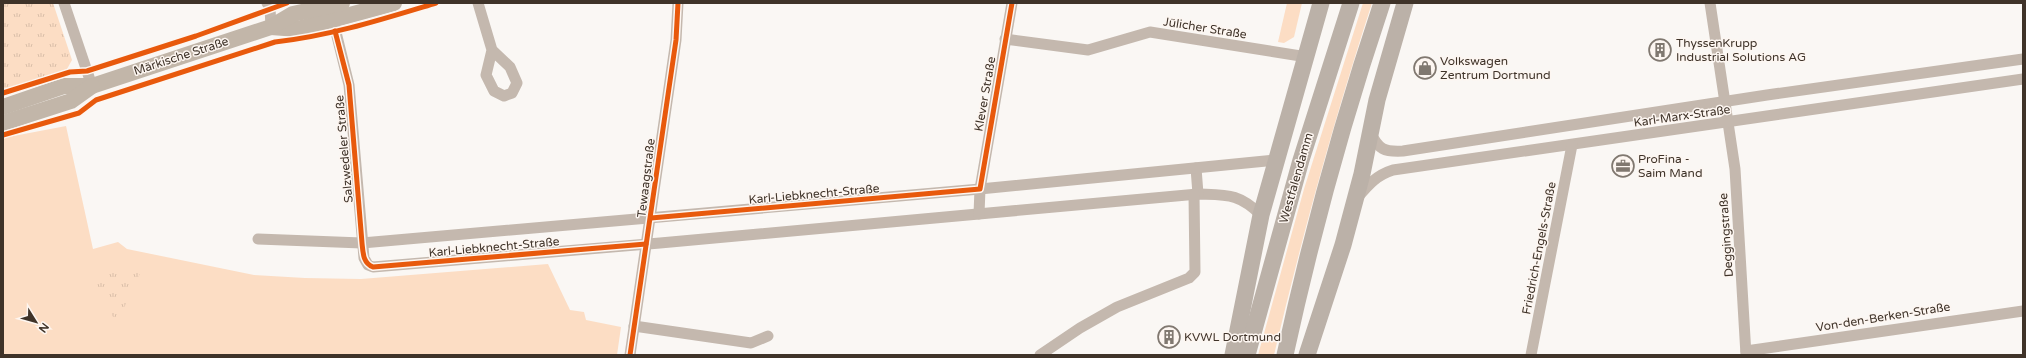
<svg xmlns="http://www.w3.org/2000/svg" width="2026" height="358" viewBox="0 0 2026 358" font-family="'Varela Round',sans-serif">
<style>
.green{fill:#fcddc4}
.park{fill:url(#park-tufts)}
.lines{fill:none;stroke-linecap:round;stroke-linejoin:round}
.street{stroke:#c4b8ae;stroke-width:11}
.secondary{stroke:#c2b6a9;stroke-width:16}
.primary{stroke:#bbb1a8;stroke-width:17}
.cycleway-casing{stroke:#fdf6f1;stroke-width:8}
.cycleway{stroke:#e8590c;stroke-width:5}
.labels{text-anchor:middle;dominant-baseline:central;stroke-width:3;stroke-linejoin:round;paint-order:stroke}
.street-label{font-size:12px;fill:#3f3329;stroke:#fdf6f1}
.poi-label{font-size:12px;fill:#3f3329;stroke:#fdf6f1;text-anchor:start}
</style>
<defs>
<pattern id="park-tufts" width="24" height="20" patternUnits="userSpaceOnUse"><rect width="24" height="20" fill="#fcddc4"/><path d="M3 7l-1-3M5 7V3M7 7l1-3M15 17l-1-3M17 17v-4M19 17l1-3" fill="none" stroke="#d9bea8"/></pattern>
</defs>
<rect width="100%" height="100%" fill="#faf7f4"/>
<!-- green -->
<g class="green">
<polygon points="1287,3 1302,3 1294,37 1284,43 1278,42"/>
<path d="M1363,3H1372C1334,120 1302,236 1274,355H1258L1304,189Z"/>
<polygon points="66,126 93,249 118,242 127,249 254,275 305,278 361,279 548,264 570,310 584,312 586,320 621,327 617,355 3,355 3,138"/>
</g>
<!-- park -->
<g class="park">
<polygon points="3,3 53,3 72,60 67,69 3,91"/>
<path d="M103,267H143L117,323C110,312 85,277 103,267Z"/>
</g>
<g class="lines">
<!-- street -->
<g class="street">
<polyline points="64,3 92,86"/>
<polyline points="267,3 270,8 271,27"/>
<polyline points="478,3 492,50 510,67 517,83 512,93 504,96 494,91 486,75 492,50"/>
<polyline points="1710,3 1735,169 1746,355"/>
<path d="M333,20L349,85L364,258L368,265L373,267L660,243L1198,194C1227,195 1239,193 1261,215"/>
<polyline points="1005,39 1088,50 1150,32 1307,57"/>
<path d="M1370,132C1379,150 1384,152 1403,151L1767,95L2023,59"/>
<polyline points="1196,168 1198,194"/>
<path d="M1358,197C1369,184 1377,175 1393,170L2023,79"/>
<polyline points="979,214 980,189 1012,3"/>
<polyline points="258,239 362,243 980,189 1276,160"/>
<polyline points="634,326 751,343 768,336"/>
<polyline points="1746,351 2023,311"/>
<polyline points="630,355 676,40 678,3"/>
<polyline points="1040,355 1080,328 1117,307 1189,278 1195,272 1194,194"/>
<polyline points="1531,355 1572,145"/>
</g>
<!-- secondary -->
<g class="secondary">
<polyline points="271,27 298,29 394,3"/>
<polyline points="3,107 64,86 92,86 271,27 293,14 342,3"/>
<polyline points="3,123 71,101 92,86"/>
</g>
<!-- primary -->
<g class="primary">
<polyline points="1233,355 1261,215 1321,3"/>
<polyline points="1247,355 1301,160 1351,3"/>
<path d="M1285,355C1311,236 1343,119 1382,3"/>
<polyline points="1307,355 1343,245 1362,174 1377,100 1405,3"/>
</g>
<!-- cycleway casing -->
<g class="cycleway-casing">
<g id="cycleway">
<path d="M335,31L349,85L362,243C363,253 363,263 373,267L646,244"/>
<polyline points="3,93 70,72 87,71 196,36 287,3"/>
<path d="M3,135L79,113L96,100L275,42C330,36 383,19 436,3"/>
<polyline points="651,218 980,189 1012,3"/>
<polyline points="630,355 676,40 678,3"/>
</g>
</g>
<!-- cycleway -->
<use href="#cycleway" class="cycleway"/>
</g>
<!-- icons -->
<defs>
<g id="building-ring" transform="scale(1.15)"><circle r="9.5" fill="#fdf6f1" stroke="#807870" stroke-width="1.5"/><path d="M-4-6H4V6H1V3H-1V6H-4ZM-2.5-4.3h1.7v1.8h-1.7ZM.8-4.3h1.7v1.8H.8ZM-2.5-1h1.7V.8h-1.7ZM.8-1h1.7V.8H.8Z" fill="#807870"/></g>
<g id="shop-ring" transform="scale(1.15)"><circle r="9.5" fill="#fdf6f1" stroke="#807870" stroke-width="1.5"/><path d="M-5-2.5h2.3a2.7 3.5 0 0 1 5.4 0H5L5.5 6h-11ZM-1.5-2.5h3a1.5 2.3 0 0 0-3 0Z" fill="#807870"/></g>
<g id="office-ring" transform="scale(1.15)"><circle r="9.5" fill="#fdf6f1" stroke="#807870" stroke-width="1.5"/><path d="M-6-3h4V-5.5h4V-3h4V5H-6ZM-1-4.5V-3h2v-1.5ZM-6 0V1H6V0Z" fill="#807870"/></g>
</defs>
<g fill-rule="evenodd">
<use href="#building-ring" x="1660" y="50"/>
<use href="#shop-ring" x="1425" y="68"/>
<use href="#office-ring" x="1623" y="166"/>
<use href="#building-ring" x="1169" y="337"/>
</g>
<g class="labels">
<!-- street labels -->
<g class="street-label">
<text transform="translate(1205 28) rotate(9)">Jülicher Straße</text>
<text transform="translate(181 56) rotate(-18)">Märkische Straße</text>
<text transform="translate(985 94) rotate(-80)">Klever Straße</text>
<text transform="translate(1682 116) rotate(-8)">Karl-Marx-Straße</text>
<text transform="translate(344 149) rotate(-95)">Salzwedeler Straße</text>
<text transform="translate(646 178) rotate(-83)">Tewaagstraße</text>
<text transform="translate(1296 178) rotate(-74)">Westfalendamm</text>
<text transform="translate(814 194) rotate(-5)">Karl-Liebknecht-Straße</text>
<text transform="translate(1726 235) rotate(-94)">Deggingstraße</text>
<text transform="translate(494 247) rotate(-5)">Karl-Liebknecht-Straße</text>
<text transform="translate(1539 248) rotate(-79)">Friedrich-Engels-Straße</text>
<text transform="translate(1883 317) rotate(-9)">Von-den-Berken-Straße</text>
</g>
<!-- poi labels -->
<g class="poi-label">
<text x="1676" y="43">ThyssenKrupp<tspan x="1676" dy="14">Industrial Solutions AG</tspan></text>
<text x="1440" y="61">Volkswagen<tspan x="1440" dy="14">Zentrum Dortmund</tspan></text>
<text x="1638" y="159">ProFina -<tspan x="1638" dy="14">Saim Mand</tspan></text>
<text x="1184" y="337">KVWL Dortmund</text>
</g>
</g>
<!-- border -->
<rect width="2026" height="358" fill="none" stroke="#3f3329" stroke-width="8"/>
<!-- north arrow -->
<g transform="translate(36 322) rotate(127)" stroke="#fdf6f1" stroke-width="3" paint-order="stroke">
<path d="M0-3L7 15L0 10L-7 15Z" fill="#3f3329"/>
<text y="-6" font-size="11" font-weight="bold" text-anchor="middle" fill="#3f3329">N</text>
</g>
</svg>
